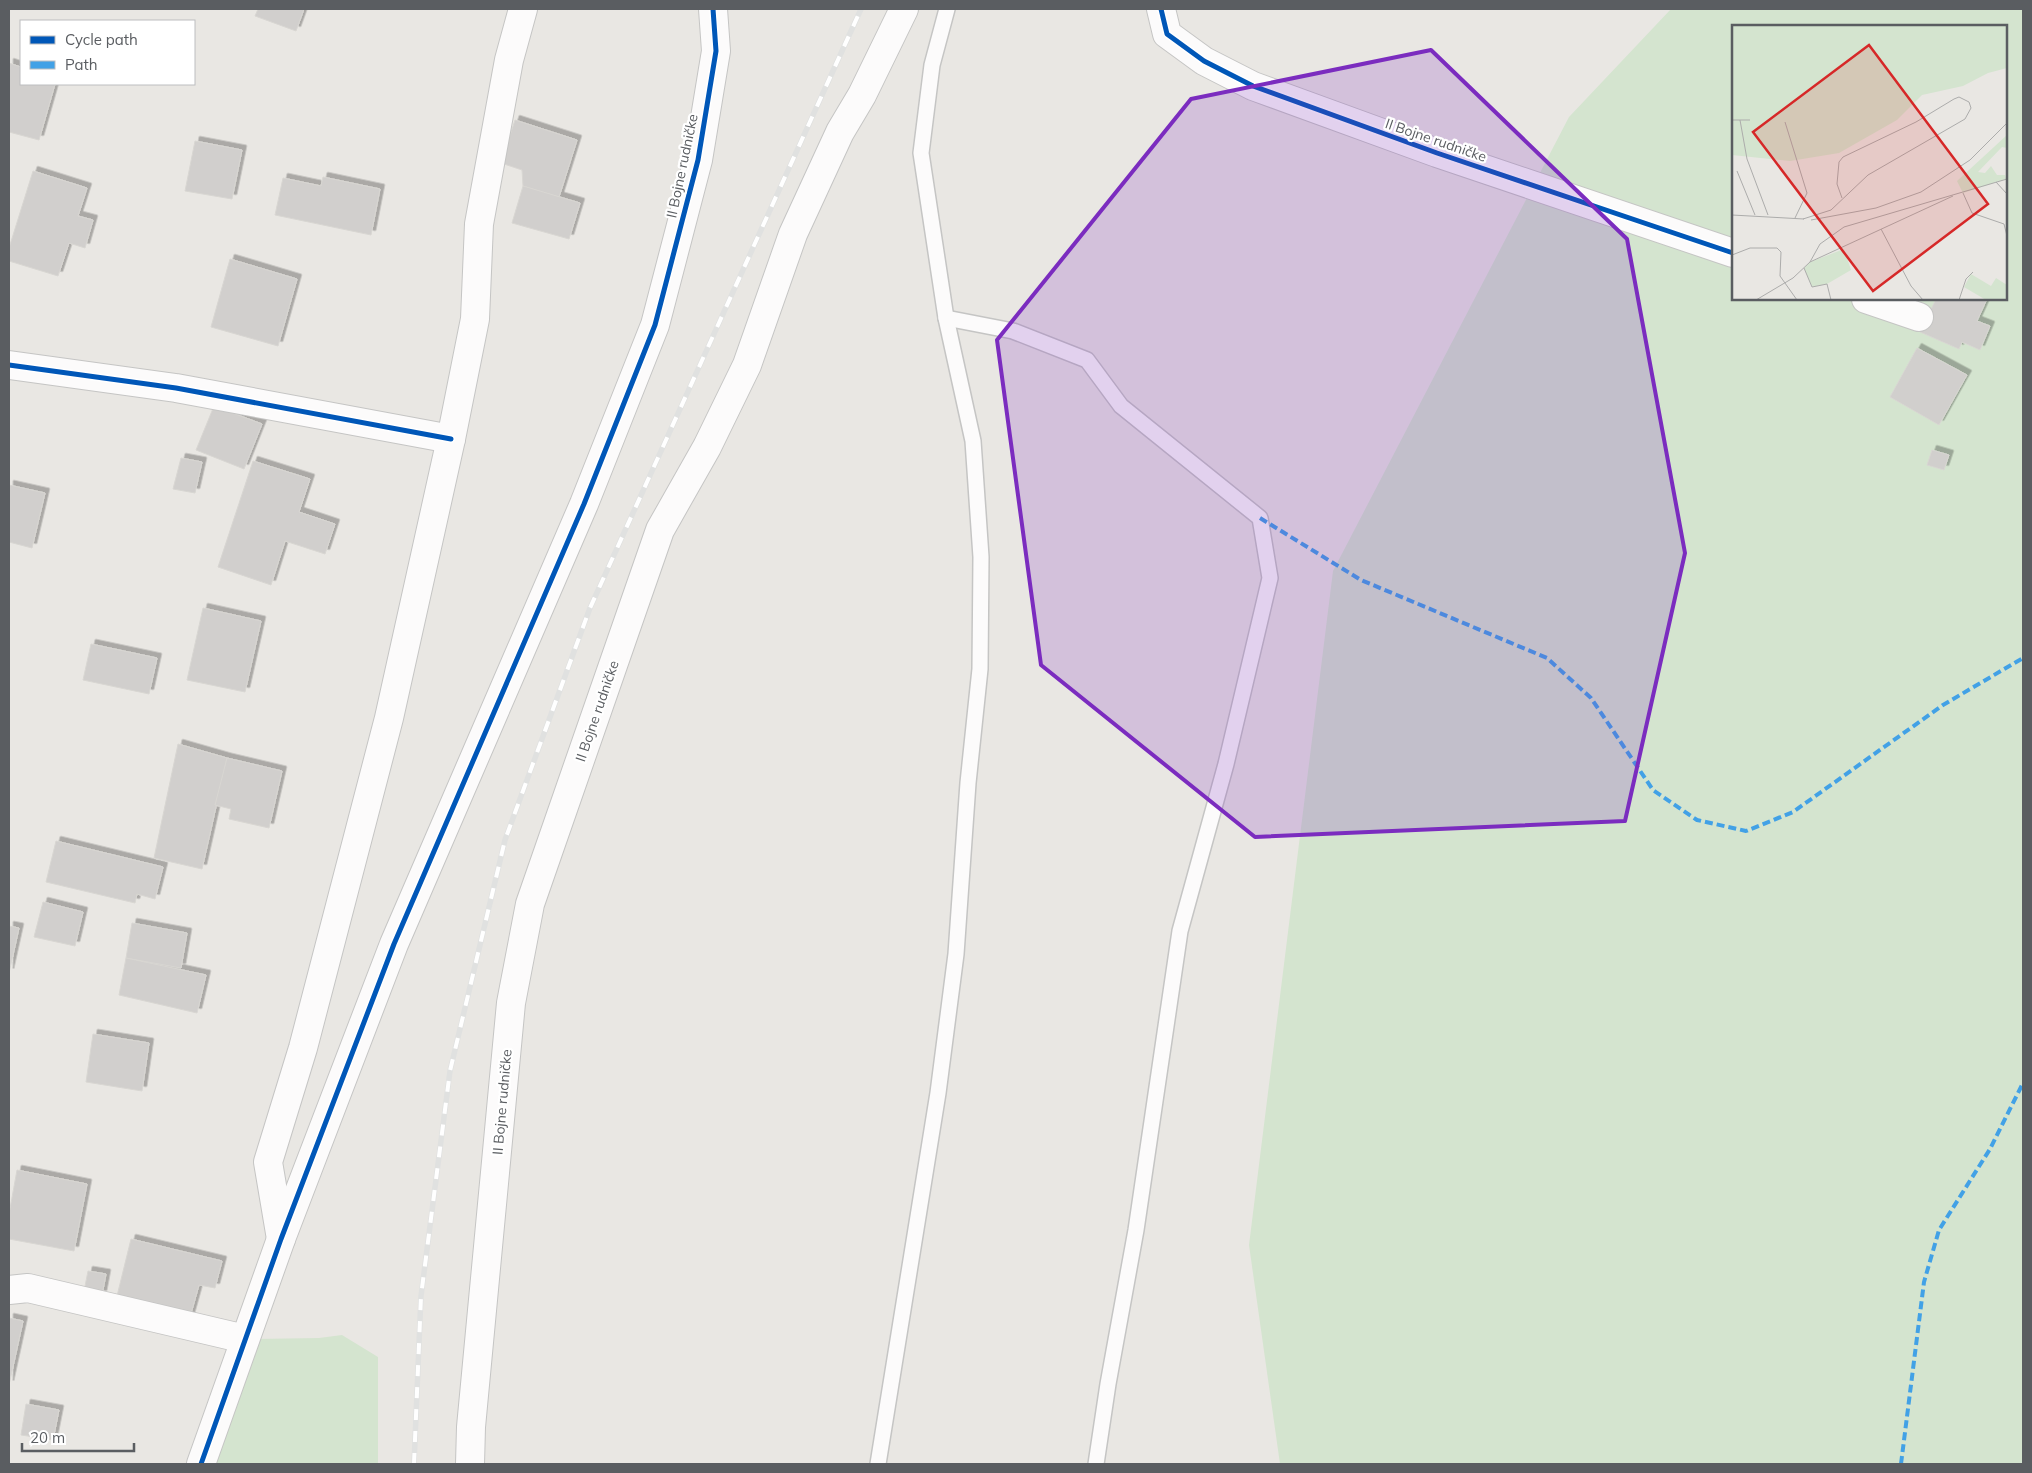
<svg xmlns="http://www.w3.org/2000/svg" width="2032" height="1473" viewBox="0 0 2032 1473" font-family="Mulish,sans-serif">
<style>
.green{fill:#d4e4cf;fill-rule:evenodd}
.building{fill:#d1cfcd;stroke:#d8d6d2;filter:url(#shadow)}
.lines{fill:none;stroke-linecap:round;stroke-linejoin:round}
.service-casing{stroke:#c5c5c4;stroke-width:18}
.minor-casing{stroke:#c5c5c4;stroke-width:30}
.tertiary-casing{stroke:#c5c5c4;stroke-width:30}
.service{stroke:#fcfbfb;stroke-width:15}
.minor{stroke:#fcfbfb;stroke-width:28}
.tertiary{stroke:#fcfbfb;stroke-width:28}
.rail-casing{stroke:#e0e1e0;stroke-width:5.5}
.rail{stroke:#fff;stroke-width:4;stroke-dasharray:11;stroke-linecap:butt}
.quiet{stroke:#42a1e6;stroke-width:4;stroke-dasharray:8 4;stroke-linecap:butt}
.cycleway-casing{stroke:#fff;stroke-width:8}
.cycleway{stroke:#0057b8;stroke-width:5}
.marked{fill:#7b2cbf;fill-opacity:0.2;stroke:#7b2cbf;stroke-width:4;stroke-linejoin:round}
.labels{text-anchor:middle;dominant-baseline:central;stroke-width:4.5;stroke-linejoin:round;paint-order:stroke}
.street-label{font-size:14px;fill:#5a5d61;stroke:#fff}
.inset-road{fill:none;stroke:#acacab;stroke-width:1}
.view{fill:#d62828;fill-opacity:0.15;stroke:#d62828;stroke-width:2.5}
.inset-edge{fill:none;stroke:#5a5d61;stroke-width:2.5}
</style>
<defs>
<filter id="shadow"><feDropShadow dx="4.5" dy="-4.5" stdDeviation="0" flood-color="#0004"/></filter>
</defs>
<rect width="100%" height="100%" fill="#e9e7e3"/>
<!-- green -->
<g class="green">
<path d="M1671,9H2023V1464H1280L1249,1245L1333,571L1569,117ZM1733,26H2006V299H1733Z"/>
<polygon points="342,1335 378,1357 378,1464 201,1464 245,1339 319,1338"/>
</g>
<!-- building -->
<g class="building">
<polygon points="258,9 304,9 296,31 255,16"/>
<polygon points="9,63 21,67 21,84 55,84 39,140 9,132"/>
<polygon points="515,120 577,140 559,197 523,186 522,170 501,163"/>
<polygon points="195,141 242,150 232,199 185,191"/>
<polygon points="33,171 87,188 78,216 93,220 85,248 69,243 58,276 9,261 9,248"/>
<polygon points="323,177 380,189 371,235 275,215 283,178 321,186"/>
<polygon points="523,186 580,203 569,239 512,223"/>
<polygon points="230,259 297,279 278,346 211,327"/>
<polygon points="1936,299 1987,299 1977,321 1990,326 1980,350 1962,342 1959,349 1920,332"/>
<polygon points="1917,348 1967,375 1939,425 1890,397"/>
<polygon points="214,406 262,424 244,469 196,450"/>
<polygon points="1932,450 1949,455 1944,470 1927,465"/>
<polygon points="181,458 202,462 195,493 173,489"/>
<polygon points="253,461 310,479 299,512 335,524 325,554 285,541 271,585 218,567"/>
<polygon points="9,485 45,493 32,548 9,542"/>
<polygon points="203,608 261,621 245,692 187,680"/>
<polygon points="91,644 157,658 149,694 83,680"/>
<polygon points="178,744 227,758 202,869 154,858"/>
<polygon points="227,758 282,771 269,828 229,819 231,809 215,805"/>
<polygon points="56,841 163,867 155,899 137,894 135,903 46,882"/>
<polygon points="43,902 83,912 75,946 34,937"/>
<polygon points="132,923 187,933 181,968 126,958"/>
<polygon points="9,926 19,928 9,973"/>
<polygon points="126,958 206,975 197,1013 119,995"/>
<polygon points="93,1034 149,1043 142,1091 86,1082"/>
<polygon points="17,1170 87,1184 74,1251 9,1239 9,1214"/>
<polygon points="131,1239 222,1261 215,1288 199,1285 190,1317 116,1300"/>
<polygon points="88,1271 106,1274 102,1295 84,1291"/>
<polygon points="9,1318 23,1321 9,1385"/>
<polygon points="26,1404 59,1410 53,1440 21,1435"/>
</g>
<g class="lines">
<!-- service casing -->
<g class="service-casing">
<g id="service">
<polyline points="946,318 1013,331 1087,360 1121,406 1260,518 1270,578 1226,764 1180,931 1136,1230 1108,1384 1096,1464"/>
<polyline points="878,1464 938,1093 956,954 968,783 980,669 981,557 973,441 946,318 921,153 932,65 947,9"/>
</g>
</g>
<!-- minor casing -->
<g class="minor-casing">
<g id="minor">
<polyline points="1161,9 1167,34 1204,61 1253,86 1437,153 1733,253"/>
<polyline points="1866,299 1919,317"/>
<polyline points="9,365 176,388 451,439"/>
<polyline points="281,1239 268,1162 303,1048 389,718 451,439 475,319 479,224 509,60 523,9"/>
<polyline points="9,1290 28,1288 245,1339"/>
<polyline points="470,1464 471,1427 511,1003 530,904 660,530 707,447 747,365 793,234 840,132 862,95 904,9"/>
</g>
</g>
<!-- tertiary casing -->
<g class="tertiary-casing">
<polyline id="tertiary" points="201,1464 281,1239 394,944 584,504 655,325 698,160 716,51 713,9"/>
</g>
<!-- service -->
<use href="#service" class="service"/>
<!-- minor -->
<use href="#minor" class="minor"/>
<!-- tertiary -->
<use href="#tertiary" class="tertiary"/>
<!-- rail casing -->
<g class="rail-casing">
<polyline id="rail" points="414,1464 421,1296 450,1071 505,840 590,608 861,9"/>
</g>
<!-- rail -->
<use href="#rail" class="rail"/>
<!-- quiet -->
<g class="quiet">
<polyline points="1260,518 1361,580 1547,658 1591,698 1653,790 1697,820 1746,831 1793,812 1943,705 2023,658"/>
<polyline points="1901,1464 1924,1282 1939,1230 1990,1149 2023,1083"/>
</g>
<!-- cycleway casing -->
<g class="cycleway-casing">
<g id="cycleway">
<polyline points="1161,9 1167,34 1204,61 1253,86 1437,153 1733,253"/>
<polyline points="9,365 176,388 451,439"/>
<polyline points="201,1464 281,1239 394,944 584,504 655,325 698,160 716,51 713,9"/>
</g>
</g>
<!-- cycleway -->
<use href="#cycleway" class="cycleway"/>
</g>
<!-- marked area -->
<path class="marked" d="M1431,50L1627,239L1685,553L1625,821L1255,837L1041,665L997,340L1191,99Z"/>
<g class="labels">
<!-- street labels -->
<g class="street-label">
<text transform="translate(1436 140) rotate(19)">II Bojne rudničke</text>
<text transform="translate(682 166) rotate(-78)">II Bojne rudničke</text>
<text transform="translate(597 711) rotate(-71)">II Bojne rudničke</text>
<text transform="translate(502 1102) rotate(-85)">II Bojne rudničke</text>
</g>
</g>
<!-- overview -->
<g transform="translate(1732 25)">
<rect width="275" height="275" fill="#e9e7e3"/>
<path d="M0,0H275V43L256,48L231,61L190,70L165,95L107,128L58,136L0,130ZM275,110V123L270,122L246,147L253,148L259,141L265,150H273L274,154L231,168L225,156ZM112,224L119,245L95,259L80,262L72,243L78,237ZM239,249L259,261L264,253L275,260V275H254L232,262Z" fill="#d4e4cf"/>
<path class="inset-road" d="M0,95H18M8,95L15,134L36,190M53,97L75,168L63,193M5,146L23,190M264,157L275,169M231,168L240,188L272,199L275,211M0,190L72,194M71,194L99,185L136,150L233,94L239,83L237,77L227,72L222,74L184,97L111,132L107,137L105,159L110,173M79,195L144,183L189,167L238,135L275,98M149,204L179,261L191,275M0,230L18,223H45L49,227L48,251L65,275M78,237L221,171M72,243L80,262L95,259L99,275M24,275L61,253L78,237L88,219L112,202L275,154M227,275L234,254L241,247"/>
<path class="view" d="M137,20L256,179L141,266L21,107Z"/>
<rect width="275" height="275" class="inset-edge"/>
</g>
<!-- border -->
<rect width="2032" height="1473" fill="none" stroke="#5a5d61" stroke-width="20"/>
<!-- legend -->
<rect x="20" y="20" width="175" height="65" fill="#ffffff" stroke="#bdbec0"/>
<rect x="30" y="36" width="25" height="8" fill="#0057b8" stroke="#bdbec0"/>
<text x="65" y="45" font-size="15" fill="#5a5d61">Cycle path</text>
<rect x="30" y="61" width="25" height="8" fill="#42a1e6" stroke="#bdbec0"/>
<text x="65" y="70" font-size="15" fill="#5a5d61">Path</text>
<!-- scale -->
<path d="M22 1443v8h112v-8" fill="none" stroke="#5a5d61" stroke-width="2.5"/>
<text x="30" y="1443" font-size="15" fill="#5a5d61" stroke="#ffffff" stroke-width="4" paint-order="stroke">20 m</text>
</svg>
